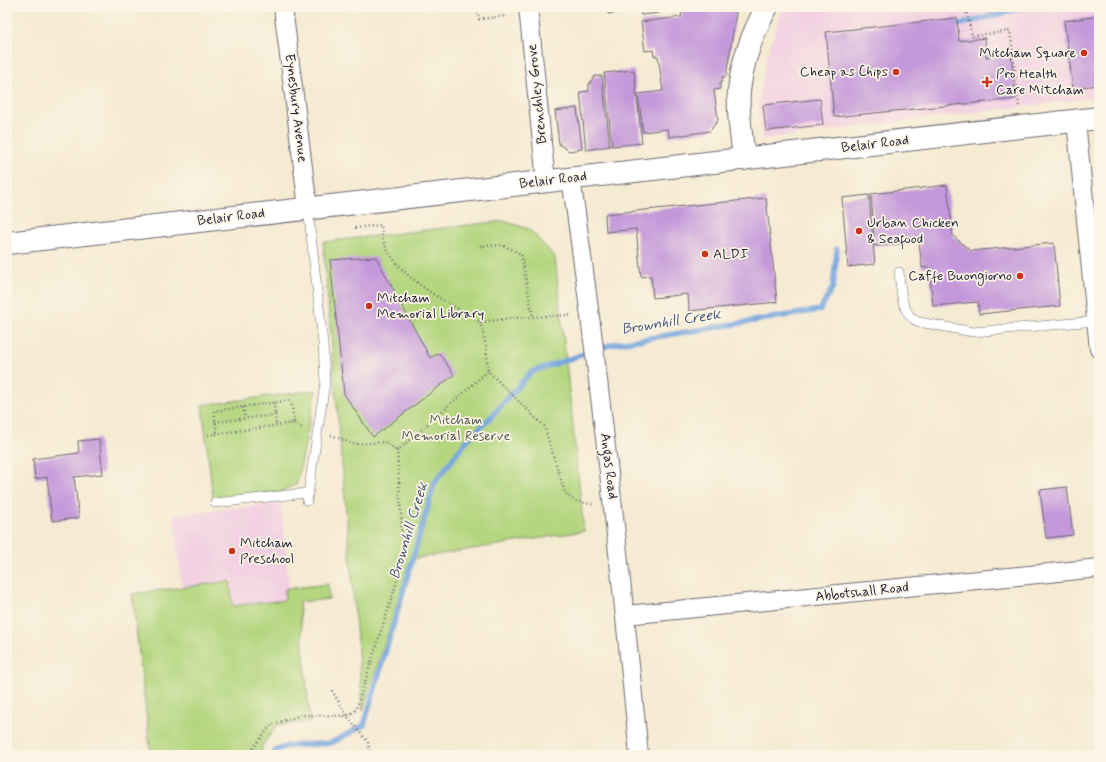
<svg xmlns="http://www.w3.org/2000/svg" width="1106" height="762" viewBox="0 0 1106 762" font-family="Mynerve,sans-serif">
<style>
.built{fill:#f2cfe1}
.green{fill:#b3d67e;stroke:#6a7c5c}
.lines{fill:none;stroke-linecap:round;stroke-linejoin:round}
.stream{stroke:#74a4de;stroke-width:5.5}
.building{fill:#c498da}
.lane-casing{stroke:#6c6870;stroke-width:10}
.street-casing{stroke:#6c6870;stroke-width:20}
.secondary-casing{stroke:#6c6870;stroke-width:24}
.path{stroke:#6c6870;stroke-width:2.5;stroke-dasharray:1 3;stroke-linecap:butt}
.lane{stroke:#fff;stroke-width:9}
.street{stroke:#fff;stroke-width:18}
.secondary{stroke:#fff;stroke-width:22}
.poi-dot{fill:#c8321e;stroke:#fcf5e5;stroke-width:1.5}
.labels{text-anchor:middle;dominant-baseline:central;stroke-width:3.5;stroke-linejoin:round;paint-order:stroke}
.poi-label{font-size:14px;fill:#22223b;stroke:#fcf5e5;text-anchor:start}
.street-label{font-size:14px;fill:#22223b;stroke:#fcf5e5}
.park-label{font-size:14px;fill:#4e584f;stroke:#fcf5e5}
.water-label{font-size:15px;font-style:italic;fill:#43567c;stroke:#fcf5e5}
</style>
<rect width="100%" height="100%" fill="#fcf5e5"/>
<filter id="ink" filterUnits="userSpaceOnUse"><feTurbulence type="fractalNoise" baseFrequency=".025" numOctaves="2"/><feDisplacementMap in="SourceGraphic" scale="8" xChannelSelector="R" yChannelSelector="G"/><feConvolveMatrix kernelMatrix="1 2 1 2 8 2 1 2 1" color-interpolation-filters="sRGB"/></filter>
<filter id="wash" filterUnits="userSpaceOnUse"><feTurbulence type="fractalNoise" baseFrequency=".012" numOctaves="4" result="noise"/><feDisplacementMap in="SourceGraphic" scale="16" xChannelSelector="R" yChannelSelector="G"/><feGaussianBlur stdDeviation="0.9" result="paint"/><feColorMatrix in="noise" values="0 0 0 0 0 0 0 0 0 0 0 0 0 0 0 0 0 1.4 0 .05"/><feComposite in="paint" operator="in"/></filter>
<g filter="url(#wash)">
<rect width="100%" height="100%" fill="#f5ead2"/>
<!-- built -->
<g class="built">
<polygon points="783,7 1099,7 1099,97 762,139 758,105 767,56"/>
<polygon points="281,503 289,588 285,589 286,600 234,605 230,581 182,588 174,515"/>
</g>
<!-- green -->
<g class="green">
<polygon points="503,221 529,229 555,257 584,531 412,559 363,710 323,242"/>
<polygon points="316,390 297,484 280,492 213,499 202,405"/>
<polygon points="230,581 233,606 285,600 285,589 328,584 329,599 299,602 310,722 277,725 262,746 261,755 151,755 132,594"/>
</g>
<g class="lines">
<!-- stream -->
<g class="stream">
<polyline points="958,25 1025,7"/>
<polyline points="274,755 275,751 287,746 331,743 364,725 435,482 468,439 491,417 531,372 613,344 820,310 833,287 837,249"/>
</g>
</g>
<g id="blocks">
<!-- building -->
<g class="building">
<polygon points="608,7 659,7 659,13 641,15 640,10 608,14"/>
<polygon points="683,7 737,7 726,77 722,77 722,82 720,82 720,89 714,90 718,120 710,131 669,137 668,129 643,132 638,94 663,91 658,56 654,56 653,50 645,51 641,22 681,17"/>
<polygon points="1099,16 1099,85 1073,88 1064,21"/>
<polygon points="957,18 959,41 985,38 986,57 1011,54 1016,99 834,117 826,32"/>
<polygon points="634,70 642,143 612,146 604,73"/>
<polygon points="595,76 602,76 610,146 586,150 580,92 589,91 589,84"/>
<polygon points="820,99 823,125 766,131 763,105"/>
<polygon points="577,108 582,149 569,151 559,144 555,111"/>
<polygon points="947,185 953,236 971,251 1054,243 1060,306 979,314 978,302 933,306 929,267 922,268 919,242 875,246 871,194"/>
<polygon points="869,195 875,264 848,267 842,198"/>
<polygon points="766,198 777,302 689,311 688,294 653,298 651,276 641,277 636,229 606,232 605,214"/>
<polygon points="376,257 430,358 439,353 454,375 373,437 344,394 330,260"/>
<polygon points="99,439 103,474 74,477 79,518 52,521 47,477 35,479 33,459 79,453 78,441"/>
<polygon points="1067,487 1073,535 1046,538 1040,490"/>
</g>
</g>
</g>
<g filter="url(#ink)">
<use href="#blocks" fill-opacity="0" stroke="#6c6870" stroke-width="1"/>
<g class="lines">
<!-- lane casing -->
<g class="lane-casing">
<g id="lane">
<path d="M899,272C901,288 900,315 919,322L973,332L1096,321"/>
<polyline points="307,501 325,383 323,343 308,208"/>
<polyline points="215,503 307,493"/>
</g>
</g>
<!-- street casing -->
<g class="street-casing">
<g id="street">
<polyline points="283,7 308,208"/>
<polyline points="528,7 546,181"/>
<polyline points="1076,121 1099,349"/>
<path d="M571,178C599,370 620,562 639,755"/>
<polyline points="626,615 1099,568"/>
</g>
</g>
<!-- secondary casing -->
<g class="secondary-casing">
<g id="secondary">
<path d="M744,159C742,137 737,113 739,91C742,62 753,32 767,7"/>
<polyline points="7,243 1099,118"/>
</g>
</g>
<!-- path -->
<g class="path">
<polyline points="477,7 479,19 507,16"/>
<polyline points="970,7 966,11 972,36 1010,31 1019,107"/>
<path d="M355,228L381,225C382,231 381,238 384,243C402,282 446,301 480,322L513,318L572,315"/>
<polyline points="480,246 502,245 521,254 533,317"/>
<polyline points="480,322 486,345 488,371 544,426 565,493 575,501 595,505"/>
<polyline points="274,403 275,415"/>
<polyline points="243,407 245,419"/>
<polyline points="215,422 275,415 276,425"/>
<polyline points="294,423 302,428"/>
<polyline points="208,435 294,423 291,400 214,411 217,433"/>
<polyline points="331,435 353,444 385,442 397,451"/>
<polyline points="248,755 271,725 301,715 347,716 331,689"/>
<polyline points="370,755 368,742 347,716 356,710 404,559 397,451 488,371"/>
</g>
<!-- lane -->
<use href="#lane" class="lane"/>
<!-- street -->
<use href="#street" class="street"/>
<!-- secondary -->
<use href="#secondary" class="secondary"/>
</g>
</g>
<!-- markers -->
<g class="poi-dot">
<circle cx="1084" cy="53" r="4"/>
<circle cx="896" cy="72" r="4"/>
<path d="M985 76h4v4h4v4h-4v4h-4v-4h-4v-4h4z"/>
<circle cx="859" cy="231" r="4"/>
<circle cx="705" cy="254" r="4"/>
<circle cx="1020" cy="276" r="4"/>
<circle cx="369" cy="306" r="4"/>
<circle cx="232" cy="551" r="4"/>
</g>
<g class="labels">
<!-- poi labels -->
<g class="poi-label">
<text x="1076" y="53" text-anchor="end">Mitcham Square</text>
<text x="888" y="72" text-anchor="end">Cheap as Chips</text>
<text x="996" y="74">Pro Health<tspan x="996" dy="16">Care Mitcham</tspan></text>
<text x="867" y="223">Urban Chicken<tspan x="867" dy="16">&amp; Seafood</tspan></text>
<text x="713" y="254">ALDI</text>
<text x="1012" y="276" text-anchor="end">Caffe Buongiorno</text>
<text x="377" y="298">Mitcham<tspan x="377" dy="16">Memorial Library</tspan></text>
<text x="240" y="543">Mitcham<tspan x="240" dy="16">Preschool</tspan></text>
</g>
<!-- street labels -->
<g class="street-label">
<text transform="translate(537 94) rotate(-96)">Brenchley Grove</text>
<text transform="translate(296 108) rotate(83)">Eynesbury Avenue</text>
<text transform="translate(875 144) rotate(-7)">Belair Road</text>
<text transform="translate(553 180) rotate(-7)">Belair Road</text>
<text transform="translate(231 217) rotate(-7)">Belair Road</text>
<text transform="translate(609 466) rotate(83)">Angas Road</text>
<text transform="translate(862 592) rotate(-6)">Abbotshall Road</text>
</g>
<!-- park labels -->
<g class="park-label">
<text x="456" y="420">Mitcham<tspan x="456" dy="16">Memorial Reserve</tspan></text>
</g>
<!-- water labels -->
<g class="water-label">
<text transform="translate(671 322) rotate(-9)">Brownhill Creek</text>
<text transform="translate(409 531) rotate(-73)">Brownhill Creek</text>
</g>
</g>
<!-- margin -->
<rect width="1106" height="762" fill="none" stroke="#fcf5e5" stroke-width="24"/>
</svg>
